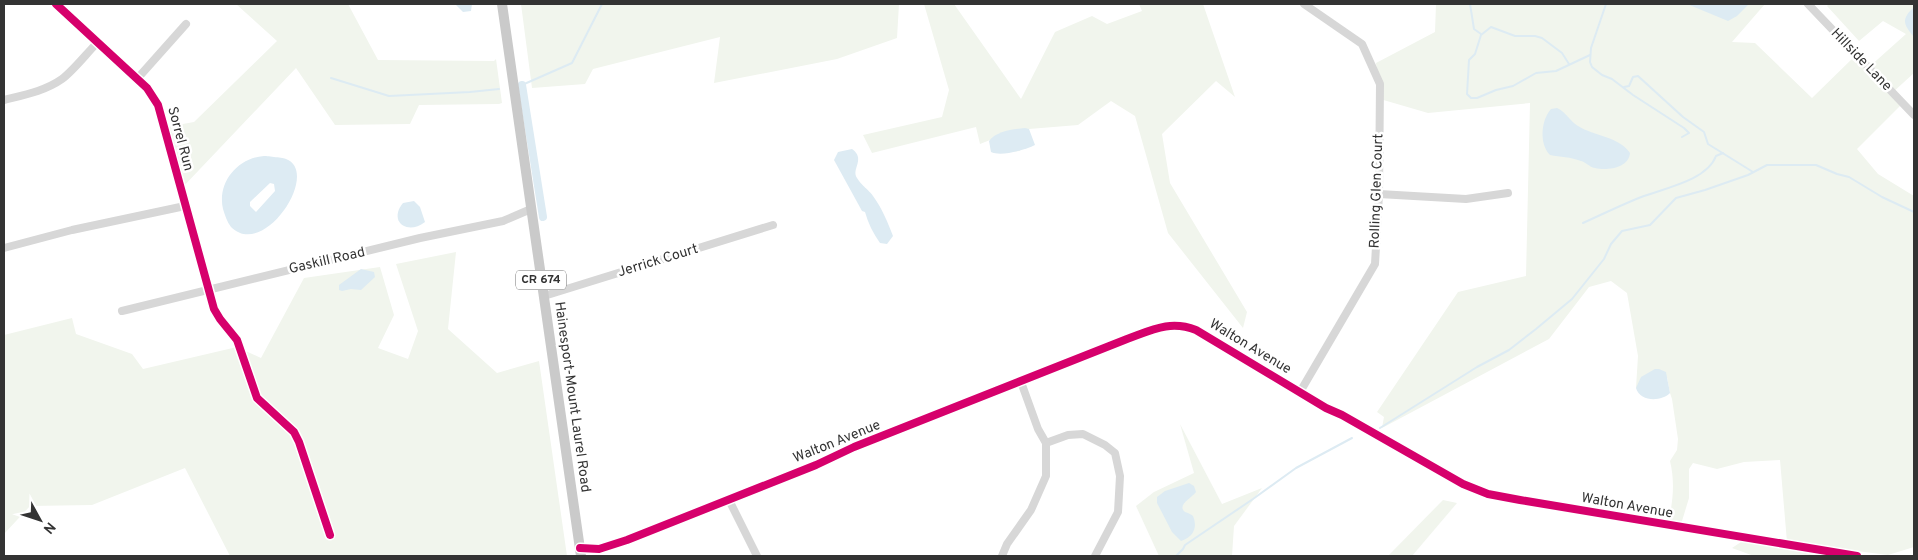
<svg xmlns="http://www.w3.org/2000/svg" width="1918" height="560" viewBox="0 0 1918 560" font-family="Overpass,sans-serif">
<style>
.green{fill:#f1f5ed}
.water{fill:#ddebf3;fill-rule:evenodd}
.lines{fill:none;stroke-linecap:round;stroke-linejoin:round}
.stream{stroke:#ddebf3;stroke-width:2}
.canal{stroke:#ddebf3;stroke-width:8}
.minor{stroke:#d7d7d7;stroke-width:8}
.major{stroke:#cacaca;stroke-width:10}
.cycleway-casing{stroke:#fff;stroke-width:11}
.cycleway{stroke:#d6006c;stroke-width:8}
.labels{text-anchor:middle;dominant-baseline:central;stroke-width:5;stroke-linejoin:round;paint-order:stroke}
.shield{fill:#fff;stroke:#707070;stroke-width:1}
.shield-label{font-size:12px;font-weight:bold;fill:#333}
.street-label{font-size:14px;fill:#333;stroke:#fff}
</style>
<rect width="100%" height="100%" fill="#fff"/>
<!-- green -->
<g class="green">
<polygon points="236,4 348,4 378,60 494,61 496,59 502,103 499,104 419,105 410,124 335,125 296,68 181,189 166,127 194,122 277,41"/>
<polygon points="521,4 899,4 897,38 837,59 714,83 720,37 593,69 585,84 532,88"/>
<polygon points="924,4 954,4 1021,99 1055,32 1092,16 1107,24 1142,11 1139,4 1203,4 1235,97 1216,81 1162,134 1170,183 1247,312 1243,328 1168,233 1135,116 1111,101 1078,125 1029,129 1020,151 993,153 990,140 980,144 976,127 872,153 863,135 942,117 949,90"/>
<path d="M1436,4H1765L1732,42L1755,43L1812,98L1856,55L1868,68L1906,34L1883,21L1859,41L1827,6L1829,4H1914V73L1892,93L1902,104L1857,149L1878,174L1914,196V547L1888,555L1787,542L1780,460L1744,462L1717,469L1693,463L1689,469V498L1682,521L1669,520C1673,499 1675,482 1670,461L1677,450L1678,439L1672,399L1670,393L1667,377L1636,388L1638,356L1627,293L1611,281L1589,287L1549,339L1382,428L1384,417L1377,412L1458,292L1526,276L1530,103L1428,113L1380,99L1376,63L1435,32Z"/>
<polygon points="456,252 448,329 497,373 539,361 567,556 230,556 185,468 92,505 30,506 4,534 4,335 72,318 76,334 132,354 143,369 237,347 261,358 304,278 380,267 394,315 378,348 408,359 418,331 396,264"/>
<polygon points="1180,424 1222,504 1262,488 1234,526 1232,556 1159,556 1136,506 1154,492 1194,473"/>
<polygon points="1443,500 1457,503 1412,556 1388,556"/>
<polygon points="1744,540 1819,556 1754,556 1732,548"/>
</g>
<!-- water -->
<g class="water">
<polygon points="455,4 472,4 471,11 463,12"/>
<polygon points="1687,4 1749,4 1737,16 1728,21"/>
<path d="M1914,7V37C1903,24 1901,19 1914,7Z"/>
<path d="M1557,108C1566,112 1570,121 1578,126C1594,136 1620,137 1630,153C1629,168 1607,171 1595,168C1589,167 1586,162 1581,161C1571,157 1560,157 1550,155C1539,144 1541,120 1551,109Z"/>
<path d="M1025,128L1029,129L1035,145C1025,150 1001,157 991,152L989,141C996,131 1014,129 1025,128Z"/>
<path d="M852,149C866,159 851,169 857,178C861,185 869,190 873,196C882,208 888,223 893,236L887,244L880,243C873,233 868,223 865,212L862,211L834,160L838,152Z"/>
<path d="M264,156C268,156 284,158 286,159C321,172 264,260 231,227C227,222 225,215 223,209C217,183 237,158 264,156ZM270,183L274,184L275,191L256,212L250,206V202Z"/>
<path d="M414,201L420,207L425,222C407,236 388,221 403,203Z"/>
<polygon points="361,269 374,272 375,277 361,290 351,289 342,291 339,290 339,285"/>
<path d="M1655,369H1659L1666,372L1670,393C1661,402 1640,402 1636,388L1641,377Z"/>
<path d="M1189,483L1194,486L1196,492C1193,497 1176,505 1185,512C1188,513 1191,514 1193,516C1198,528 1193,537 1181,541L1172,532L1157,503V497L1165,491Z"/>
</g>
<g class="lines">
<!-- stream -->
<g class="stream">
<polyline points="1470,4 1474,29 1481,34"/>
<polyline points="1606,4 1591,48 1590,62 1592,67 1602,75 1612,79 1633,95 1684,128 1689,133 1682,137"/>
<polyline points="1569,64 1562,53 1542,38 1535,36 1515,36 1491,27 1481,35 1475,54 1469,60 1467,94 1471,98 1477,98 1496,90 1513,86 1536,73 1556,71 1590,55"/>
<polyline points="331,78 389,96 470,92 499,89"/>
<polyline points="522,85 572,63 602,4"/>
<polyline points="1624,87 1629,86 1633,77 1638,76 1683,117 1704,132 1708,144 1753,172"/>
<path d="M1583,223C1603,214 1623,204 1644,196C1666,188 1707,180 1716,156L1723,153"/>
<polyline points="1380,428 1477,367 1509,350 1536,329 1572,299 1604,259 1611,244 1622,231 1650,225 1676,198 1705,190 1748,175 1767,165 1816,165 1837,174 1849,177 1882,197 1914,212"/>
<polyline points="1176,556 1183,549 1185,545 1253,499 1296,468 1352,438"/>
</g>
<!-- canal -->
<polyline class="canal" points="522,85 543,217"/>
<!-- minor -->
<g class="minor">
<polyline points="56,4 147,88 158,105 214,309 220,319 237,340 257,398 294,432 299,442 330,535"/>
<polyline points="1808,4 1914,115"/>
<polyline points="137,79 186,24"/>
<path d="M4,100C24,95 45,91 62,79C73,71 87,53 97,43"/>
<polyline points="1379,194 1466,199 1508,193"/>
<polyline points="4,248 72,230 185,206"/>
<polyline points="544,296 773,225"/>
<polyline points="122,311 420,238 503,221 531,209"/>
<polyline points="1300,392 1375,264 1379,194 1380,84 1362,44 1304,4"/>
<polyline points="1046,443 1068,435 1083,434 1105,445 1115,453 1120,476 1118,512 1095,556"/>
<polyline points="729,500 757,556"/>
<path d="M580,548L599,549L627,540L816,465L854,447L1127,339C1152,330 1170,320 1196,330L1326,408L1342,415L1463,484L1488,494L1520,500L1857,556"/>
<polyline points="1002,556 1007,544 1031,510 1046,476 1046,443 1038,429 1021,382"/>
</g>
<!-- major -->
<polyline class="major" points="502,4 581,556"/>
<!-- cycleway casing -->
<g class="cycleway-casing">
<g id="cycleway">
<polyline points="56,4 147,88 158,105 214,309 220,319 237,340 257,398 294,432 299,442 330,535"/>
<path d="M580,548L599,549L627,540L816,465L854,447L1127,339C1152,330 1170,320 1196,330L1326,408L1342,415L1463,484L1488,494L1520,500L1857,556"/>
</g>
</g>
<!-- cycleway -->
<use href="#cycleway" class="cycleway"/>
</g>
<g class="labels">
<!-- shield labels -->
<rect class="shield" x="516" y="270.5" width="50" height="19" rx="4"/>
<g class="shield-label">
<text x="541" y="280">CR 674</text>
</g>
<!-- street labels -->
<g class="street-label">
<text transform="translate(1861 60) rotate(46)">Hillside Lane</text>
<text transform="translate(180 139) rotate(75)">Sorrel Run</text>
<text transform="translate(1377 191) rotate(-88)">Rolling Glen Court</text>
<text transform="translate(327 261) rotate(-13)">Gaskill Road</text>
<text transform="translate(658 261) rotate(-17)">Jerrick Court</text>
<text transform="translate(1250 347) rotate(31)">Walton Avenue</text>
<text transform="translate(572 397) rotate(82)">Hainesport-Mount Laurel Road</text>
<text transform="translate(837 442) rotate(-22)">Walton Avenue</text>
<text transform="translate(1627 506) rotate(10)">Walton Avenue</text>
</g>
</g>
<!-- border -->
<rect width="1918" height="560" fill="none" stroke="#333333" stroke-width="10"/>
<!-- north arrow -->
<g transform="translate(40 520) rotate(130)" stroke="#ffffff" stroke-width="4" paint-order="stroke">
<path d="M0-4L9 19L0 12L-9 19Z" fill="#333333"/>
<text y="-8" font-size="14" font-weight="bold" text-anchor="middle" fill="#333333">N</text>
</g>
</svg>
